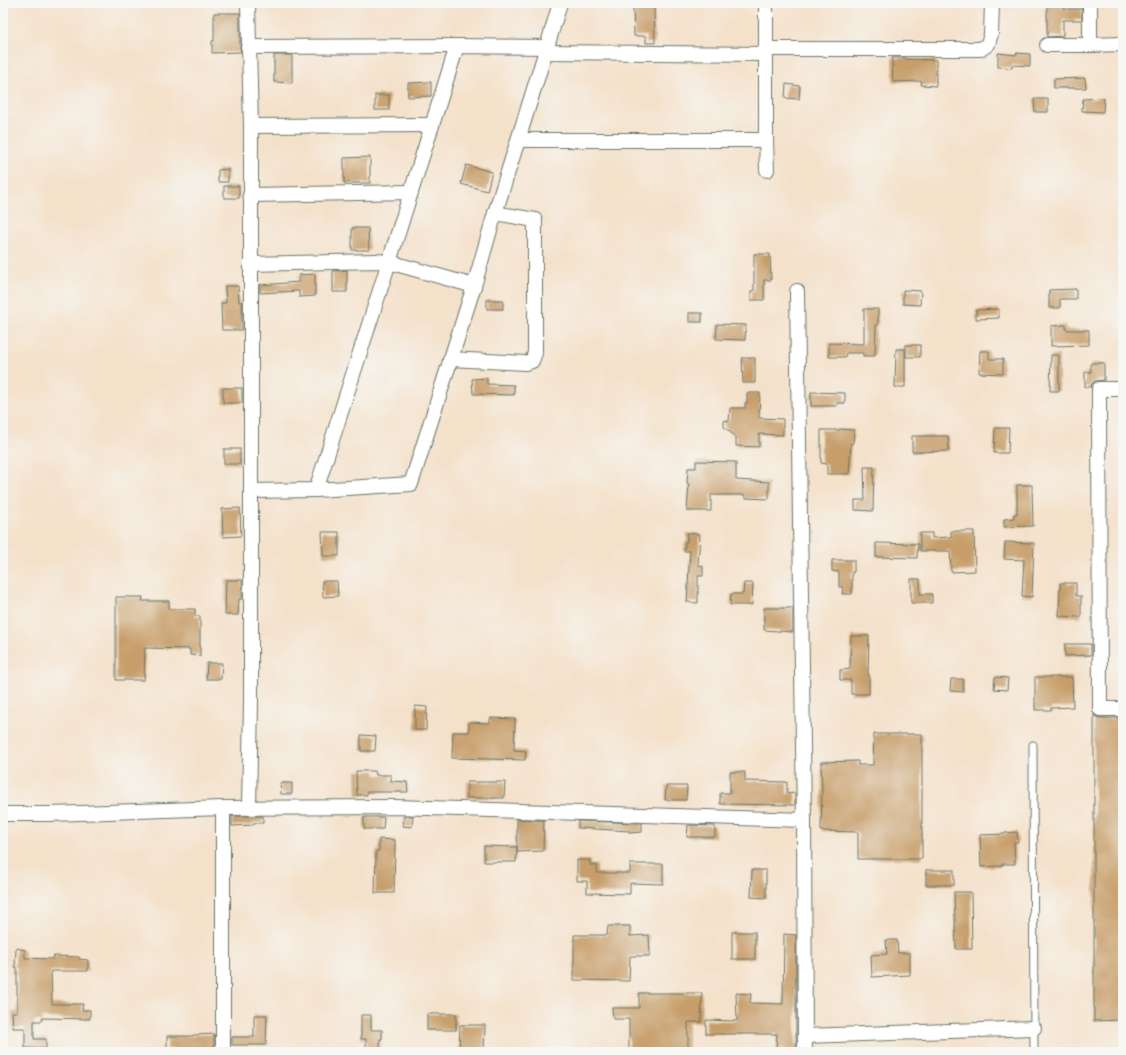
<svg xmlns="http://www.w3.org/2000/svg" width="1126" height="1055" viewBox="0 0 1126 1055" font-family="'IM FELL Great Primer',serif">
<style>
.building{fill:#c79e6a}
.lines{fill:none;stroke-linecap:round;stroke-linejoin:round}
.lane-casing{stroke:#6a7668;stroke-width:9}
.street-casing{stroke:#6a7668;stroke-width:16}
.lane{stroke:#fff;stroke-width:7}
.street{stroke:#fff;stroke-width:14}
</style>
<rect width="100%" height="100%" fill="#f6f6f2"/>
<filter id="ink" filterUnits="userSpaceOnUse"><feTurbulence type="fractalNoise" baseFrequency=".025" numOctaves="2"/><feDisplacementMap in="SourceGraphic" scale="8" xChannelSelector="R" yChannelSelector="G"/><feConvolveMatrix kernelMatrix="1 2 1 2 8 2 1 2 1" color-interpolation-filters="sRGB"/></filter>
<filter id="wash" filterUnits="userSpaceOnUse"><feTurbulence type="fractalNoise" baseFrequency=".012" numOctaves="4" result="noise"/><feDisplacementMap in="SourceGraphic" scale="16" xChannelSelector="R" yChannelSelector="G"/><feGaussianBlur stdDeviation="0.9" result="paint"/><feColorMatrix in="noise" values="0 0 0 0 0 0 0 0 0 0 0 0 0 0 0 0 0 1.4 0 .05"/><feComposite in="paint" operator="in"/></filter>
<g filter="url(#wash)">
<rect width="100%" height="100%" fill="#f4e1ca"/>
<g id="blocks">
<!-- building -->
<g class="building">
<polygon points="1047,3 1063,3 1063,9 1082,9 1082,20 1063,20 1063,36 1047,37"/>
<polygon points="654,6 655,43 646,43 646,36 634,36 633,7"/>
<polygon points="214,13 240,13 240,47 241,52 212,53 212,41 214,41"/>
<polygon points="998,53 1016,55 1016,53 1030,54 1030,66 1012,65 1012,68 998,67"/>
<polygon points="274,55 292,55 292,83 274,82"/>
<polygon points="892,58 906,58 906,59 936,60 936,86 921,85 922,81 893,82"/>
<polygon points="1085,78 1086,88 1054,88 1054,79"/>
<polygon points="431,82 431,96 408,97 408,83"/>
<polygon points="786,84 800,86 799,99 785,98"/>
<rect x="375" y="95" width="14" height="15"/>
<polygon points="1104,98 1103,112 1082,111 1083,99"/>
<polygon points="1034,99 1048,99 1048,112 1035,112"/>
<polygon points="370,157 370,183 344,183 344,158"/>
<polygon points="466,165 492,172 487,191 461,184"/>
<polygon points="228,169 228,182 218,182 218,170"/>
<rect x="224" y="186" width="15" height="12"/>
<polygon points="352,228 368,228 369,250 352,250"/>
<polygon points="754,254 770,254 771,280 764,280 764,300 751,300 751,291 754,291"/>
<polygon points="347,270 347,292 333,292 333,271"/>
<polygon points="315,274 315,296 299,297 299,291 260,293 260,285 299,282 299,275"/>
<polygon points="225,286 238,286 239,302 242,302 242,330 222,330 221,303 226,303"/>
<polygon points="1076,289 1076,299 1060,299 1060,308 1049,308 1049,290"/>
<polygon points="903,290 921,291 920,305 903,304"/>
<rect x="487" y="300" width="16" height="9"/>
<polygon points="864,309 878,309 878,325 876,325 875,356 863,356 863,353 846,353 845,357 829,357 829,343 864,344"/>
<polygon points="999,309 999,318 976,319 976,310"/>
<rect x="689" y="313" width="13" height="9"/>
<polygon points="717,324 746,325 745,340 716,339"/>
<polygon points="1066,325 1066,330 1089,330 1089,345 1051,346 1051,326"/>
<rect x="906" y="345" width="14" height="12"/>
<polygon points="896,349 905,349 905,387 895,387"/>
<polygon points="980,351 989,351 989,359 1003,359 1003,374 979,373"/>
<polygon points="1051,355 1059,355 1059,391 1050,391"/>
<polygon points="742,358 755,358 755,383 743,383"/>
<polygon points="1091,363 1104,363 1104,380 1095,381 1092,384 1091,387 1085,387 1085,372 1091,372"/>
<polygon points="487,378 487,384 514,385 514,395 473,394 472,379"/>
<rect x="223" y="388" width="19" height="15"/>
<polygon points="811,392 845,393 845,403 837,403 837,406 811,406"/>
<polygon points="747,393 760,393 759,418 783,419 783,435 759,434 759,447 736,446 736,437 724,427 724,420 729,421 730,408 745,408 745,403 747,403"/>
<polygon points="995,428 1009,428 1008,453 994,453"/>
<polygon points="839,429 854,430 853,443 851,443 849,474 827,474 827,464 821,463 821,430 839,430"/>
<polygon points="912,436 948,436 949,451 912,452"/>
<rect x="224" y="449" width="16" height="15"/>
<polygon points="696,461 736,462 736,480 769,482 769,499 745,498 745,495 711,495 711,511 687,511 689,484 687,484 688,468 696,468"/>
<polygon points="864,467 874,467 873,511 855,510 855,500 865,500"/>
<polygon points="1017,485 1032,485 1033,526 1004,527 1004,519 1014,518 1014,514 1017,514"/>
<polygon points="240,508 241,536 223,537 222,509"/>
<polygon points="951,531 974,531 975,571 951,572 950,551 920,551 920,533 932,533 932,538 951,537"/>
<polygon points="322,532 339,532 339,556 323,556"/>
<polygon points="687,533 700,534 698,565 703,566 703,576 698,576 698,603 687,602 690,551 684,551 685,542 687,542"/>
<polygon points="1005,542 1034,543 1032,597 1022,596 1024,560 1004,559"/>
<polygon points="876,543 918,544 917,558 876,557"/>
<polygon points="832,560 854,560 854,572 852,572 852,594 842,594 843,587 839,587 839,572 832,571"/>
<polygon points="911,579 920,579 920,594 932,594 932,603 911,603"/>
<polygon points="226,580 242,580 242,599 239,599 238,615 225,615"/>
<polygon points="322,581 337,581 338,596 323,597"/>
<polygon points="744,583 753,583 752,605 730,605 731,594 743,594"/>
<polygon points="1060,583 1076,583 1076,596 1081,596 1081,617 1059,616"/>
<polygon points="116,597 143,597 142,601 169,601 169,609 195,609 195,616 200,616 200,656 190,655 190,649 145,648 144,680 116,680"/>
<polygon points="764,608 793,608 793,632 764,630"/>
<polygon points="851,636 869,636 868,674 869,674 869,694 851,694 851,680 840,680 840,670 850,669"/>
<polygon points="1065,644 1091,644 1091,655 1065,656"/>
<polygon points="207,663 222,663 221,679 206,679"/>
<polygon points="995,677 1008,678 1007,690 994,689"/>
<polygon points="1035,677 1072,677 1073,707 1051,708 1051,710 1035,710"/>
<polygon points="951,679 963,679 963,692 950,691"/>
<polygon points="415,706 427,707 426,730 415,730"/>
<polygon points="1094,714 1096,717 1100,718 1123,718 1123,1020 1094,1021"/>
<polygon points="490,718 515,719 514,750 526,751 525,760 452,758 453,732 469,732 469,722 490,723"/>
<polygon points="874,734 922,734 922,859 858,859 858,832 821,831 822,790 821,762 858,761 858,765 873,765"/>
<polygon points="361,735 376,736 375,751 361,751"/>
<polygon points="356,771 375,771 376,775 391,775 391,781 407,782 408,792 367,792 367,795 357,795"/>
<polygon points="730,772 745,772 745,781 787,782 787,794 795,793 795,805 720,804 720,793 730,793"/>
<polygon points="467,782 505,782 504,798 467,798"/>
<polygon points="280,783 292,783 292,794 281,794"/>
<polygon points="666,786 687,786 686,800 665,800"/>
<polygon points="232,816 263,816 263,823 253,823 253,825 232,826"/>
<polygon points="404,816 413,816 412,827 403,826"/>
<polygon points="364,817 384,817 383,829 364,829"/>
<polygon points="517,819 544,820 543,851 517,852"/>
<polygon points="578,821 642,823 642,832 630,833 630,831 578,828"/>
<polygon points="688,825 715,826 715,837 687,837"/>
<polygon points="1017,832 1018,842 1014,842 1015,864 1002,864 1002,866 981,867 980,835 1005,834 1005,833"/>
<polygon points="379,839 395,840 394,893 375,893 376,851 379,851"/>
<polygon points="484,846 517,847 516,862 484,862"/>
<polygon points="577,860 590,860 590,865 597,865 597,873 630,873 630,864 663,864 663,884 630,883 630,894 587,893 587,881 577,881"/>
<polygon points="752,870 766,870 766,898 751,897"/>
<rect x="926" y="870" width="28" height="15"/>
<polygon points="954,892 971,892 972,949 956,949"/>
<polygon points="608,926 630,926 630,936 649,935 650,956 630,956 629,981 574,980 574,935 607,935"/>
<rect x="732" y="932" width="23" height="27"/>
<polygon points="784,934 796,935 796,1050 776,1050 777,1034 706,1034 706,1020 737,1021 736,993 751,994 750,1003 783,1004"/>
<polygon points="886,940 897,940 898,953 910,953 910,975 872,977 871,955 887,954"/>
<polygon points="16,948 25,950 25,958 52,959 54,956 79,957 79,959 88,960 88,971 51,971 52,1004 83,1004 82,1010 90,1010 90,1019 42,1018 42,1021 34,1021 34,1039 46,1039 46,1049 25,1048 25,1028 13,1028 12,1012 17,1012 17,967 15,967"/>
<polygon points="639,993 702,993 701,1022 688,1022 688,1051 629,1050 629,1019 613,1019 612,1008 639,1008"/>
<rect x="427" y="1014" width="29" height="16"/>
<polygon points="254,1015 267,1015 266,1045 232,1045 232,1037 254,1037"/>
<polygon points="361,1015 371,1015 371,1030 382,1030 382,1039 380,1039 380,1052 366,1052 366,1039 361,1039"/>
<polygon points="460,1025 485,1025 484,1052 459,1052"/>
<polygon points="214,1034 214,1050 206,1050 206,1052 194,1052 194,1050 167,1049 167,1036 193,1036 193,1035"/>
</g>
</g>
</g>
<g filter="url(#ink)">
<use href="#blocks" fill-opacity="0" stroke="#6a7668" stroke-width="1"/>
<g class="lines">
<!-- lane casing -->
<g class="lane-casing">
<polyline id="lane" points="1033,745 1034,1052"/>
</g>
<!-- street casing -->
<g class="street-casing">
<g id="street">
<polyline points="248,3 251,126 251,491 316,490 389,262 474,286 495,213 518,140 766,140 766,3"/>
<polyline points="1047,45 1090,45 1090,3"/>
<polyline points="1090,45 1123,44"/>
<polyline points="248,47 457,46"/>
<polyline points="765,49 981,49 988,44 991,34 992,3"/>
<polyline points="545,52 765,54"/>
<polyline points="251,126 432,125"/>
<polyline points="518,140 547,47"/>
<polyline points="766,140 767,170"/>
<polyline points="250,195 411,192"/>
<polyline points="251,264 376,261 389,262 457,46 547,47 560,3"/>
<polyline points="797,291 804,820 805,1052"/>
<polyline points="450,359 525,363 532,361 535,353 535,220 495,213"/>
<polyline points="1123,389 1099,389 1100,709 1123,709"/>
<polyline points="316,490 411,484 474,286"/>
<polyline points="249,808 251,702 251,491"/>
<polyline points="3,814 51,814 223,808"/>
<polyline points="805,1036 1034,1028"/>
<polyline points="223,1052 223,808 396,807 804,820"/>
</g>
</g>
<!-- lane -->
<use href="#lane" class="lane"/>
<!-- street -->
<use href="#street" class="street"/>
</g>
</g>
<!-- margin -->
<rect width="1126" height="1055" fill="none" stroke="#f6f6f2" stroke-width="16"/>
</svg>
